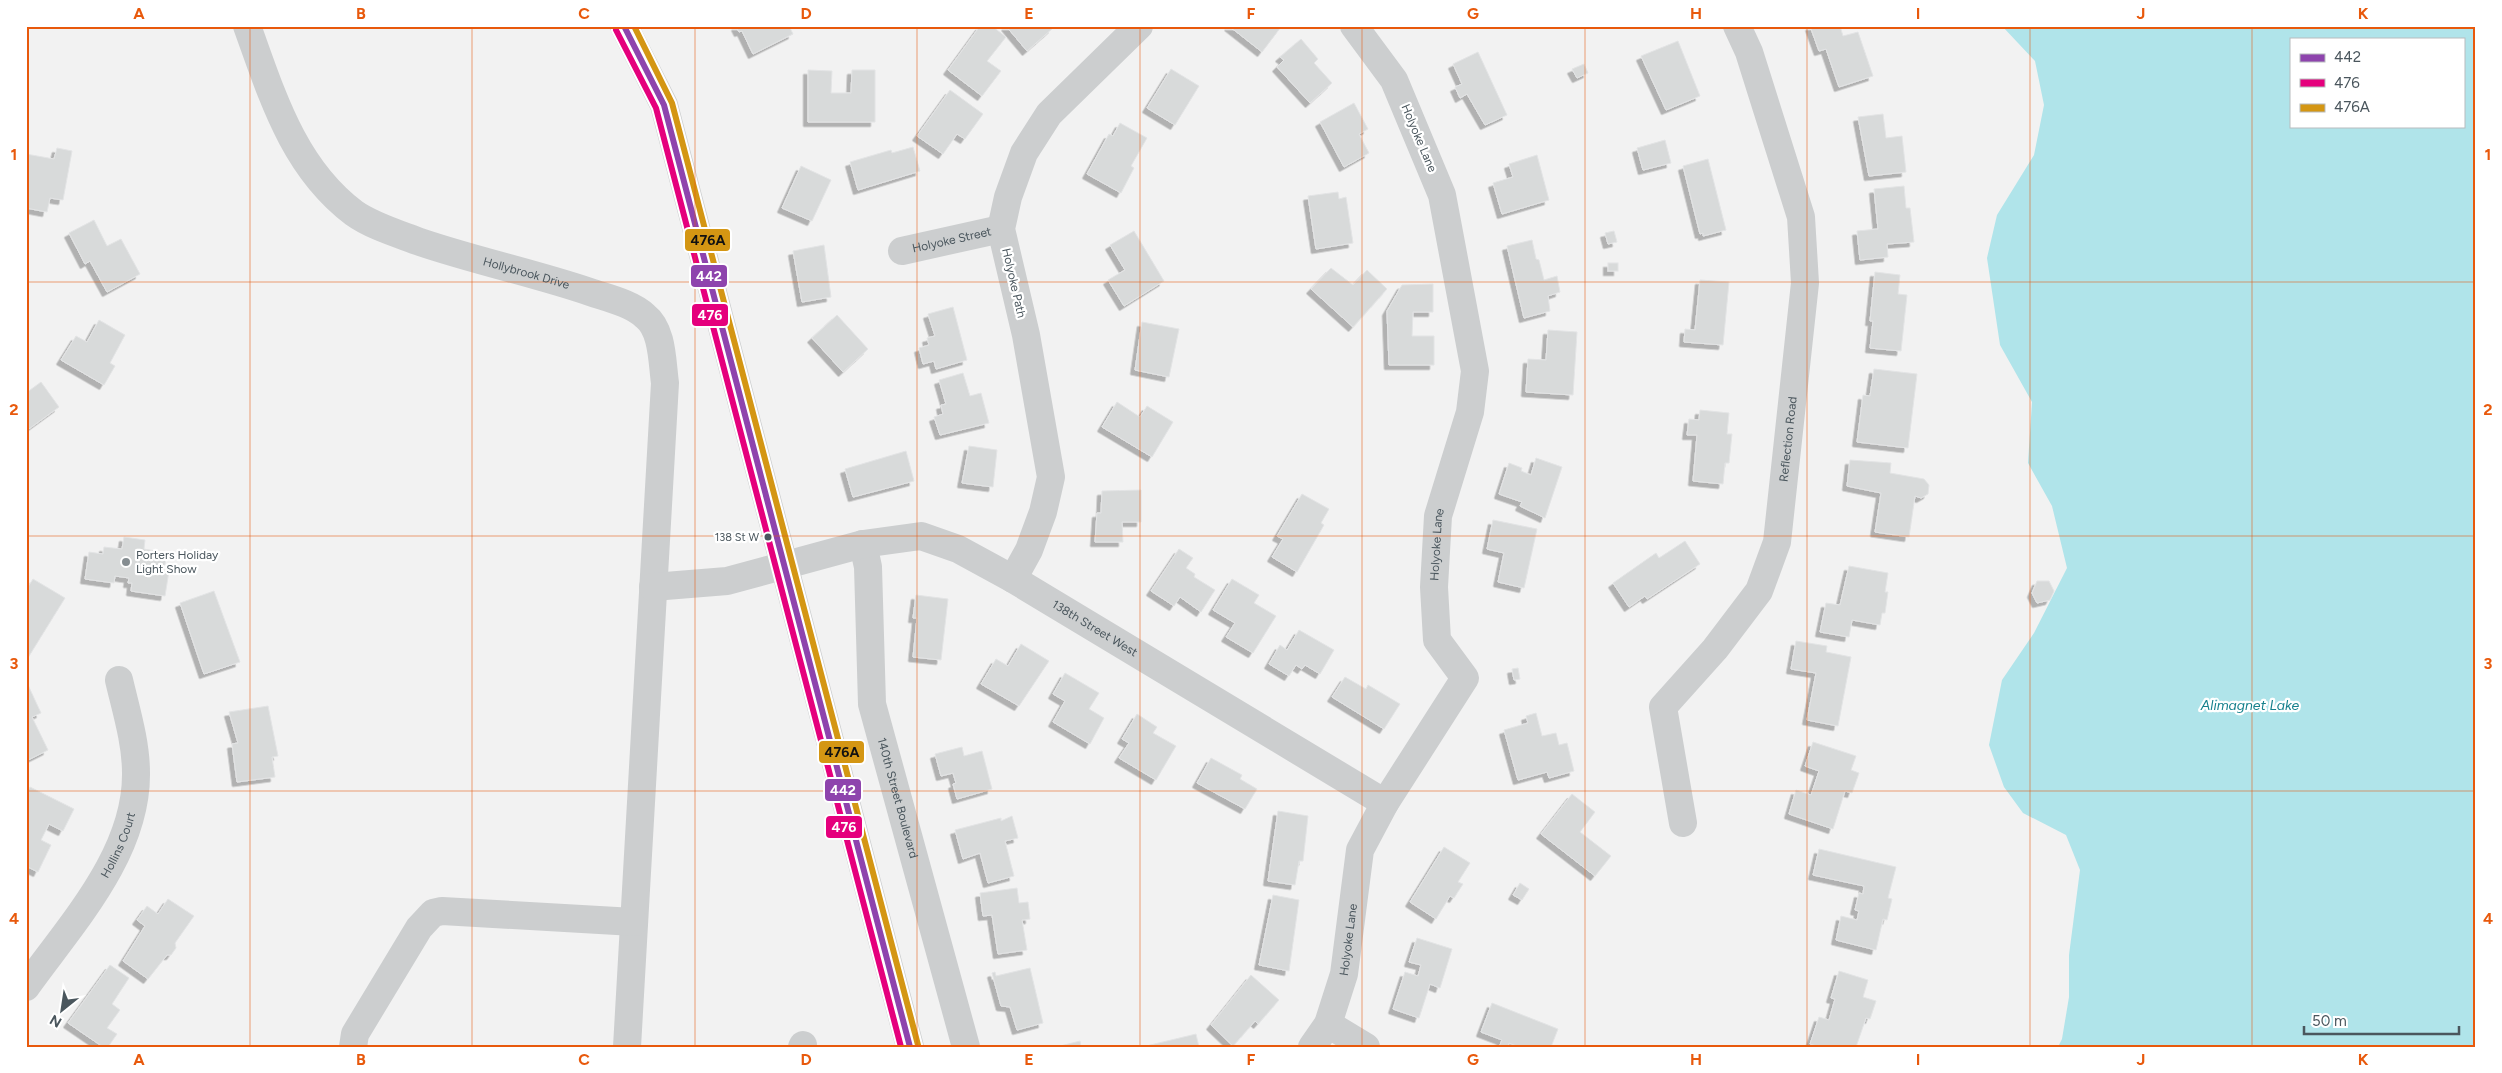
<svg xmlns="http://www.w3.org/2000/svg" width="2502" height="1073" viewBox="0 0 2502 1073" font-family="Figtree,sans-serif">
<style>
.water{fill:#b0e4ea;fill-rule:evenodd}
.building{fill:#d8dada;stroke:#e3e4e5;filter:url(#shadow)}
.lines{fill:none;stroke-linecap:round;stroke-linejoin:round}
.minor{stroke:#cccecf;stroke-width:28}
.bus-1-casing{stroke:#fff;stroke-width:10}
.bus-2-casing{stroke:#fff;stroke-width:10}
.bus-3-casing{stroke:#fff;stroke-width:10}
.bus-1{stroke:#8e44ad;stroke-width:6}
.bus-2{stroke:#e5007d;stroke-width:6}
.bus-3{stroke:#d49613;stroke-width:6}
.grid{fill:none;stroke:#e8590c;stroke-width:1;stroke-opacity:0.55}
.bus-dot{fill:#4a565d;stroke:#fff;stroke-width:2}
.poi-dot{fill:#858d91;stroke:#fff;stroke-width:2}
.labels{text-anchor:middle;dominant-baseline:central;stroke-width:4.5;stroke-linejoin:round;paint-order:stroke}
.bus-label{font-size:11px;fill:#4a565d;stroke:#fff;text-anchor:end}
.street-label{font-size:12px;fill:#4a565d;stroke:#fff}
.poi-label{font-size:12px;fill:#4a565d;stroke:#fff;text-anchor:start}
.water-label{font-size:14px;font-style:italic;fill:#16818d;stroke:#fff}
.line-badge{stroke:#fff;stroke-width:2}
.badge-label{font-size:14px;text-anchor:middle;font-weight:bold;fill:#fff}
.pale-badge-label{font-size:14px;text-anchor:middle;font-weight:bold;fill:#111}
.neatline{fill:none;stroke:#e8590c;stroke-width:2}
.grid-label{font-size:16px;text-anchor:middle;font-weight:bold;fill:#e8590c}
</style>
<defs>
<filter id="shadow"><feDropShadow dx="-4.5" dy="4.5" stdDeviation="0" flood-color="#0004"/></filter>
</defs>
<rect width="100%" height="100%" fill="#f2f2f2"/>
<!-- water -->
<path class="water" d="M2002,26H2476V1047H2058L2062,1039L2069,997V955L2080,870L2066,835L2023,813L2004,787L1989,745L2002,680L2034,633L2067,568L2052,506L2028,463L2032,402L2000,345L1987,258L1997,215L2034,155L2044,105L2035,61ZM2291,39H2463V126H2291Z"/>
<!-- building -->
<g class="building">
<polygon points="736,26 789,26 793,34 753,54 742,31 739,32"/>
<polygon points="980,26 992,26 1006,37 987,61 1001,71 982,96 948,70"/>
<polygon points="1006,26 1051,26 1053,28 1027,51"/>
<polygon points="1229,26 1281,26 1281,27 1262,52"/>
<polygon points="1810,26 1840,26 1843,36 1858,32 1873,76 1839,87 1826,49 1819,51"/>
<polygon points="1301,39 1318,59 1314,63 1332,83 1310,103 1277,67 1284,60 1280,57"/>
<polygon points="1678,41 1700,96 1666,110 1641,56"/>
<polygon points="1478,52 1507,115 1485,125 1467,94 1460,98 1455,87 1462,84 1453,64"/>
<polygon points="1584,64 1588,73 1577,78 1572,69"/>
<polygon points="1171,69 1199,86 1175,125 1147,108"/>
<polygon points="808,70 832,71 831,93 851,93 852,70 875,70 875,122 808,122"/>
<polygon points="950,90 983,114 965,139 957,134 943,154 917,136"/>
<polygon points="1354,103 1368,129 1359,134 1369,153 1344,167 1320,122"/>
<polygon points="1883,114 1886,138 1902,136 1906,172 1869,176 1858,117"/>
<polygon points="1120,123 1147,138 1131,166 1134,168 1121,193 1087,174 1109,134 1113,136"/>
<polygon points="1665,140 1671,163 1643,170 1637,148"/>
<polygon points="913,147 920,171 858,190 850,162 891,150 892,153"/>
<polygon points="57,148 72,151 63,200 50,198 47,212 26,208 26,154 54,159"/>
<polygon points="1537,155 1549,200 1502,214 1493,183 1513,177 1509,164"/>
<polygon points="1708,159 1726,230 1703,236 1703,233 1700,234 1683,166"/>
<polygon points="801,166 831,180 812,221 782,208"/>
<polygon points="1904,186 1906,208 1910,208 1914,242 1887,244 1888,257 1860,260 1857,231 1878,229 1874,189"/>
<polygon points="1338,192 1339,199 1346,197 1353,243 1316,249 1308,196"/>
<polygon points="94,220 107,246 121,239 140,274 107,292 90,261 85,264 69,233"/>
<polygon points="1134,231 1164,281 1124,306 1108,280 1125,270 1110,245"/>
<polygon points="1614,231 1617,242 1608,244 1605,233"/>
<polygon points="1532,240 1536,259 1539,260 1544,280 1557,276 1560,292 1548,296 1550,311 1524,318 1507,246"/>
<polygon points="824,245 831,297 802,302 793,251"/>
<rect x="1608" y="263" width="10" height="8"/>
<polygon points="1331,268 1353,285 1367,270 1387,289 1353,327 1311,289"/>
<polygon points="1875,272 1900,275 1898,294 1907,295 1901,351 1870,348 1873,321 1870,321"/>
<polygon points="1700,280 1729,282 1723,345 1684,342 1685,329 1695,330"/>
<polygon points="1433,284 1433,312 1413,312 1412,336 1434,336 1434,365 1389,365 1387,311 1402,285"/>
<polygon points="953,307 967,360 936,369 934,361 923,364 919,348 929,345 927,338 935,336 928,314"/>
<polygon points="837,315 868,349 843,372 812,338"/>
<polygon points="99,320 125,335 110,363 115,366 104,385 61,360 76,336 87,342"/>
<polygon points="1142,322 1179,329 1169,377 1135,370"/>
<polygon points="1548,330 1577,332 1573,395 1526,392 1528,359 1546,360"/>
<polygon points="1874,369 1917,374 1908,448 1857,442 1863,395 1870,396"/>
<polygon points="963,373 970,396 981,393 989,423 940,435 934,417 943,414 941,405 946,404 939,380"/>
<polygon points="41,382 59,407 26,431 26,393"/>
<polygon points="1117,402 1140,417 1147,406 1173,422 1152,457 1102,427"/>
<polygon points="1700,410 1729,413 1727,434 1732,434 1729,463 1725,463 1723,484 1693,481 1697,435 1687,435 1689,419 1699,420"/>
<polygon points="969,446 997,450 993,487 962,483"/>
<polygon points="906,451 914,481 853,497 845,469"/>
<polygon points="1536,458 1562,467 1545,518 1520,506 1522,502 1499,494 1509,463 1522,468 1521,471 1531,475"/>
<polygon points="1850,460 1891,463 1890,473 1924,479 1929,485 1928,494 1921,498 1915,496 1909,537 1875,532 1881,493 1847,486"/>
<polygon points="1141,490 1141,522 1122,522 1123,542 1095,542 1097,513 1101,513 1102,491"/>
<polygon points="1302,494 1329,509 1321,523 1324,525 1297,572 1272,557 1283,539 1277,536"/>
<polygon points="1493,520 1537,529 1524,588 1498,582 1504,553 1487,549"/>
<polygon points="124,537 145,540 144,549 167,553 164,570 169,571 165,596 131,591 132,583 128,583 129,578 115,576 114,583 85,579 89,552 103,554 104,547 122,549"/>
<polygon points="1685,541 1700,564 1647,599 1645,596 1629,607 1613,583 1656,553 1659,558"/>
<polygon points="1179,549 1193,558 1186,568 1195,574 1194,577 1215,590 1201,612 1180,597 1174,606 1151,591"/>
<polygon points="1849,566 1888,573 1885,592 1888,592 1885,613 1882,613 1880,625 1852,620 1849,637 1820,632 1826,603 1840,605"/>
<polygon points="33,579 65,598 26,661 26,590"/>
<polygon points="1232,579 1259,595 1254,603 1276,616 1253,653 1226,637 1235,623 1213,610"/>
<polygon points="2037,581 2049,581 2054,591 2050,600 2037,603 2032,593"/>
<polygon points="214,591 240,662 204,674 180,603"/>
<polygon points="916,595 948,599 941,660 913,657 917,618 913,618"/>
<polygon points="1299,630 1334,650 1320,674 1305,665 1302,669 1296,665 1289,676 1269,664 1280,645 1287,650"/>
<polygon points="1796,641 1827,646 1826,652 1851,657 1838,726 1807,720 1816,673 1791,669"/>
<polygon points="1021,644 1049,661 1019,706 981,684 996,659 1008,666"/>
<polygon points="1518,668 1520,679 1514,680 1512,669"/>
<polygon points="1065,673 1099,693 1089,709 1104,718 1090,744 1053,722 1065,701 1053,694"/>
<polygon points="1345,677 1366,689 1368,685 1400,704 1384,729 1332,697"/>
<polygon points="28,685 41,713 32,717 48,750 26,761"/>
<polygon points="268,706 278,756 272,757 275,777 237,782 232,744 238,743 229,712"/>
<polygon points="1536,713 1542,736 1556,733 1559,745 1567,743 1574,771 1549,778 1547,772 1518,780 1504,730 1528,723 1526,716"/>
<polygon points="1137,714 1157,727 1153,733 1176,746 1156,780 1119,758 1129,743 1122,739"/>
<polygon points="1813,742 1856,756 1851,770 1859,773 1852,793 1845,791 1833,829 1789,814 1796,790 1811,795 1819,771 1805,766"/>
<polygon points="962,747 964,756 982,751 992,789 957,799 953,784 956,783 953,773 941,776 935,754"/>
<polygon points="1211,758 1242,775 1240,779 1257,789 1245,809 1197,783"/>
<polygon points="30,787 74,809 63,831 49,824 41,840 51,845 38,872 26,866 26,794"/>
<polygon points="1572,794 1595,812 1580,832 1611,856 1595,876 1541,834"/>
<polygon points="1278,811 1308,816 1303,861 1299,861 1295,885 1268,881"/>
<polygon points="1012,816 1018,838 1005,841 1014,876 988,883 980,853 963,859 955,830 1001,818 1001,821"/>
<polygon points="1444,847 1470,863 1458,882 1463,884 1454,898 1450,896 1436,919 1410,902"/>
<polygon points="1819,849 1896,867 1888,898 1892,899 1887,920 1883,919 1876,950 1836,940 1841,916 1857,920 1859,911 1855,910 1859,893 1863,894 1864,886 1813,875"/>
<polygon points="1520,883 1529,889 1522,900 1513,895"/>
<polygon points="1017,888 1019,903 1028,902 1030,919 1022,920 1027,950 998,954 992,915 983,916 980,893"/>
<polygon points="1273,895 1299,900 1289,971 1259,965"/>
<polygon points="168,899 194,916 175,943 176,948 171,955 167,955 148,979 123,961 145,926 137,920 147,906 158,914"/>
<polygon points="1417,938 1452,949 1440,988 1430,984 1419,1018 1393,1009 1405,972 1418,976 1421,965 1409,962"/>
<polygon points="110,965 129,978 112,1004 120,1010 107,1028 117,1034 108,1047 103,1047 68,1023"/>
<polygon points="1030,968 1043,1023 1017,1030 1010,1007 1001,1006 992,973 995,972 996,976"/>
<polygon points="1839,971 1868,980 1863,997 1876,1001 1870,1019 1866,1018 1856,1047 1820,1047 1810,1044 1819,1017 1829,1020 1835,999 1831,998"/>
<polygon points="1251,975 1279,1000 1258,1024 1255,1021 1233,1046 1211,1025"/>
<polygon points="1492,1003 1558,1029 1551,1047 1519,1047 1509,1043 1508,1047 1499,1047 1502,1040 1481,1032"/>
<polygon points="1196,1034 1199,1047 1142,1047"/>
<polygon points="1080,1041 1081,1047 1056,1047"/>
</g>
<g class="lines">
<!-- minor -->
<g class="minor">
<path id="s1" d="M247,26C272,95 293,167 354,213C372,226 399,234 420,242C476,261 534,273 590,292C607,298 631,303 645,316C663,330 662,362 665,383L627,1047"/>
<polyline points="624,26 664,105 910,1047"/>
<path id="s2" d="M902,251L1001,229"/>
<path id="s3" d="M863,544L868,567L872,704L966,1047"/>
<polyline points="1013,579 1029,550 1043,512 1051,477 1026,335 1001,229 1008,197 1024,153 1049,114 1139,26"/>
<path id="s4" d="M653,587L727,581L863,544L921,536L958,549L1013,579L1385,803"/>
<path id="s5" d="M1683,823L1663,707L1715,649L1759,591L1777,542L1805,283L1801,217L1749,52L1737,26"/>
<path id="s6" d="M26,987C71,924 137,854 136,773C136,742 126,710 119,680"/>
<polyline points="1328,1024 1366,1047"/>
<polyline points="353,1047 355,1034 419,928 433,913 442,911 634,922"/>
<polyline points="802,1047 803,1045"/>
<path id="s7" d="M1312,1047L1328,1024L1344,974L1360,850L1385,803L1465,678L1437,640L1434,587L1438,516L1470,412L1475,371L1442,195L1394,80L1354,26"/>
</g>
<!-- bus-1 casing -->
<g class="bus-1-casing">
<polyline id="bus-1" points="624,26 664,105 910,1047"/>
</g>
<!-- bus-2 casing -->
<g class="bus-2-casing">
<polyline id="bus-2" points="616,30 656,108 901,1047"/>
</g>
<!-- bus-3 casing -->
<g class="bus-3-casing">
<polyline id="bus-3" points="634,26 672,103 918,1045"/>
</g>
<!-- bus-1 -->
<use href="#bus-1" class="bus-1"/>
<!-- bus-2 -->
<use href="#bus-2" class="bus-2"/>
<!-- bus-3 -->
<use href="#bus-3" class="bus-3"/>
</g>
<!-- grid -->
<path class="grid" d="M250,26V1047M472,26V1047M695,26V1047M917,26V1047M1140,26V1047M1362,26V1047M1585,26V1047M1807,26V1047M2030,26V1047M2252,26V1047M26,282H2476M26,536H2476M26,791H2476"/>
<!-- markers -->
<circle class="bus-dot" cx="768" cy="537" r="4.5"/>
<circle class="poi-dot" cx="126" cy="562" r="5"/>
<g class="labels">
<!-- bus labels -->
<g class="bus-label">
<text x="759" y="537">138 St W</text>
</g>
<!-- street labels -->
<g class="street-label">
<text transform="translate(1419 138) rotate(67)">Holyoke Lane</text>
<text stroke="none"><textPath href="#s2" startOffset="51">Holyoke Street</textPath></text>
<text stroke="none"><textPath href="#s1" startOffset="402">Hollybrook Drive</textPath></text>
<text transform="translate(1014 283) rotate(77)">Holyoke Path</text>
<text stroke="none"><textPath href="#s5" startOffset="424">Reflection Road</textPath></text>
<text stroke="none"><textPath href="#s7" startOffset="550">Holyoke Lane</textPath></text>
<text stroke="none"><textPath href="#s4" startOffset="471">138th Street West</textPath></text>
<text stroke="none"><textPath href="#s3" startOffset="258">140th Street Boulevard</textPath></text>
<text stroke="none"><textPath href="#s6" startOffset="170">Hollins Court</textPath></text>
<text stroke="none"><textPath href="#s7" startOffset="115">Holyoke Lane</textPath></text>
</g>
<!-- poi labels -->
<g class="poi-label">
<text x="136" y="555">Porters Holiday<tspan x="136" dy="14">Light Show</tspan></text>
</g>
<!-- water labels -->
<g class="water-label">
<text x="2250" y="705">Alimagnet Lake</text>
</g>
</g>
<g class="line-badge">
<rect x="684" y="228" width="47" height="24" rx="5" fill="#d49613"/>
<rect x="690" y="264" width="38" height="24" rx="5" fill="#8e44ad"/>
<rect x="691" y="303" width="38" height="24" rx="5" fill="#e5007d"/>
<rect x="818" y="740" width="47" height="24" rx="5" fill="#d49613"/>
<rect x="824" y="778" width="38" height="24" rx="5" fill="#8e44ad"/>
<rect x="825" y="815" width="38" height="24" rx="5" fill="#e5007d"/>
</g>
<g class="badge-label">
<text x="709" y="281">442</text>
<text x="710" y="320">476</text>
<text x="843" y="795">442</text>
<text x="844" y="832">476</text>
</g>
<g class="pale-badge-label">
<text x="708" y="245">476A</text>
<text x="842" y="757">476A</text>
</g>
<!-- border -->
<rect width="2502" height="1073" fill="none" stroke="#ffffff" stroke-width="55"/>
<!-- legend -->
<rect x="2290" y="38" width="175" height="90" fill="#ffffff" stroke="#b7bbbe"/>
<rect x="2300" y="54" width="25" height="8" fill="#8e44ad" stroke="#b7bbbe"/>
<text x="2334" y="62" font-size="15" fill="#4a565d">442</text>
<rect x="2300" y="79" width="25" height="8" fill="#e5007d" stroke="#b7bbbe"/>
<text x="2334" y="88" font-size="15" fill="#4a565d">476</text>
<rect x="2300" y="104" width="25" height="8" fill="#d49613" stroke="#b7bbbe"/>
<text x="2334" y="112" font-size="15" fill="#4a565d">476A</text>
<!-- north arrow -->
<g transform="translate(62 1010) rotate(210)" stroke="#ffffff" stroke-width="4" paint-order="stroke">
<path d="M0-4L9 19L0 12L-9 19Z" fill="#4a565d"/>
<text y="-8" font-size="14" font-weight="bold" text-anchor="middle" fill="#4a565d">N</text>
</g>
<!-- scale -->
<path d="M2304 1026v8h155v-8" fill="none" stroke="#4a565d" stroke-width="2.5"/>
<text x="2312" y="1026" font-size="15" fill="#4a565d" stroke="#ffffff" stroke-width="4" paint-order="stroke">50 m</text>
<rect x="28" y="28" width="2446" height="1018" class="neatline"/>
<g class="grid-label">
<text x="139" y="19">A</text>
<text x="361" y="19">B</text>
<text x="584" y="19">C</text>
<text x="806" y="19">D</text>
<text x="1029" y="19">E</text>
<text x="1251" y="19">F</text>
<text x="1473" y="19">G</text>
<text x="1696" y="19">H</text>
<text x="1918" y="19">I</text>
<text x="2141" y="19">J</text>
<text x="2363" y="19">K</text>
<text x="14" y="160">1</text>
<text x="2488" y="160">1</text>
<text x="14" y="415">2</text>
<text x="2488" y="415">2</text>
<text x="14" y="669">3</text>
<text x="2488" y="669">3</text>
<text x="14" y="924">4</text>
<text x="2488" y="924">4</text>
<text x="139" y="1065">A</text>
<text x="361" y="1065">B</text>
<text x="584" y="1065">C</text>
<text x="806" y="1065">D</text>
<text x="1029" y="1065">E</text>
<text x="1251" y="1065">F</text>
<text x="1473" y="1065">G</text>
<text x="1696" y="1065">H</text>
<text x="1918" y="1065">I</text>
<text x="2141" y="1065">J</text>
<text x="2363" y="1065">K</text>
</g>
</svg>
